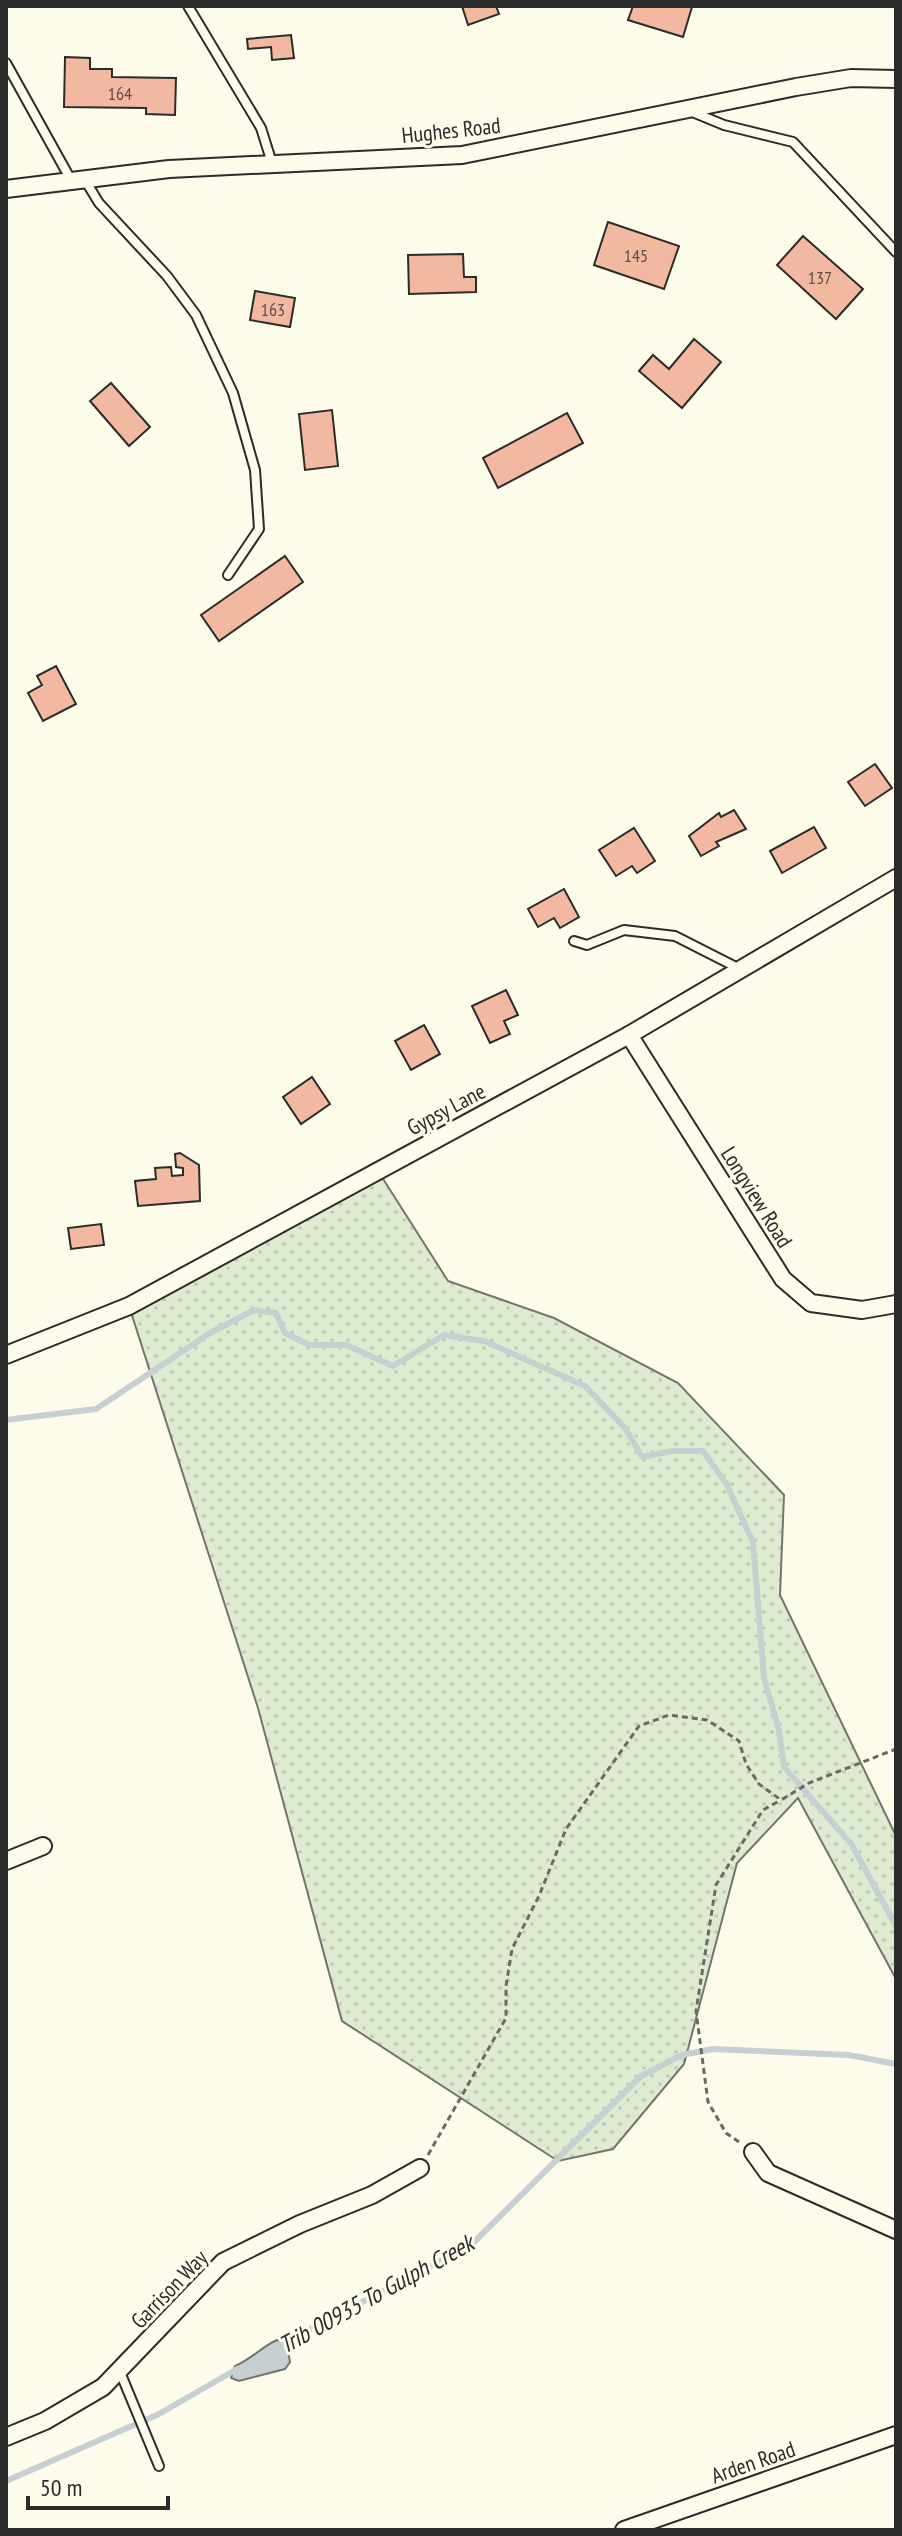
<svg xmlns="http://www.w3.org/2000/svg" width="902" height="2536" viewBox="0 0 902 2536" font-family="'PT Sans Narrow',sans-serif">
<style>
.grass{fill:url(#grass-dots);stroke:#74746e;stroke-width:2}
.water{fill:#c7d0d0;stroke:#74746e;stroke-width:2}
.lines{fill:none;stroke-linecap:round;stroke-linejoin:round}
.stream{stroke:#c7d0d0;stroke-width:6}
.building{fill:#f2b8a0;stroke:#2b2b2b;stroke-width:2}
.service-casing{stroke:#2b2b2b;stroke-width:12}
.minor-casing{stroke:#2b2b2b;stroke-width:20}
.path{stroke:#6a6964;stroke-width:3;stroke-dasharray:6 4;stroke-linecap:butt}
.service{stroke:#fdfbea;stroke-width:8}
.minor{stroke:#fdfbea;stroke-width:16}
.labels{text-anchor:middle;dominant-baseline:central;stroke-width:6;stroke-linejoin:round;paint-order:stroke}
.number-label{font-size:18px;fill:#5d4e48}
.street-label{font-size:22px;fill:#2b2b2b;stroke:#fdfbea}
.water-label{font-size:24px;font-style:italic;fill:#2b2b2b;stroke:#fdfbea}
</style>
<defs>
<pattern id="grass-dots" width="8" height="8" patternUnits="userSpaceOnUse" patternTransform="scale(2)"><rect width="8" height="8" fill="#deebd1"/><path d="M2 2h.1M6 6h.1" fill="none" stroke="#bfcab4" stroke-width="1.8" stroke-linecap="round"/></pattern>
</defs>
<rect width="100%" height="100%" fill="#fdfbea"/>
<!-- grass -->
<polygon class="grass" points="378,1171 448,1281 554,1318 678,1383 784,1495 780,1595 896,1836 896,1979 798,1798 737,1863 684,2064 613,2149 558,2161 342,2021 258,1708 129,1306"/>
<!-- water -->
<path class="water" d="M277,2340L287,2344L290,2362L285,2369L239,2381L231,2378L235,2366C252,2359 261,2347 277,2340Z"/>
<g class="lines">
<!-- stream -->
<g class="stream">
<polyline points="6,1420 96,1409 210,1333 254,1310 276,1313 285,1333 309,1345 346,1345 393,1366 444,1335 484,1341 585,1386 625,1428 642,1457 672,1451 703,1451 727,1485 753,1542 764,1678 779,1730 784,1767 852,1845 896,1926"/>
<polyline points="278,2346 471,2245 641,2076 682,2055 713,2049 849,2055 896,2064"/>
<polyline points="6,2481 159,2414 237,2369"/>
</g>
</g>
<!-- building -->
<g class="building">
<polygon points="462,6 496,6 499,14 468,25"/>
<polygon points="633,6 689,6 692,7 683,37 628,20"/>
<polygon points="291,35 294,58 272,60 271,47 248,49 247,39"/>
<polygon points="65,57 90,58 90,69 112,69 112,77 176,78 175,115 146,114 146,108 64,107"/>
<polygon points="608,222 679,246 664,289 594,265"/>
<polygon points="803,236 863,289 836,319 777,265"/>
<polygon points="463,254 464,277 476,277 476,292 409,294 408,255"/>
<polygon points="255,291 295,298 290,327 250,320"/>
<polygon points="694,339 721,362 682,408 639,371 653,355 669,369"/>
<polygon points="111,383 150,427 129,446 90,401"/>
<polygon points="332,410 338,466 305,470 299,414"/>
<polygon points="567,413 583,443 498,488 483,458"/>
<polygon points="285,556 303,582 219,641 201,615"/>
<polygon points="56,666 76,704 43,721 28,693 42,685 37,676"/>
<polygon points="875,764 892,788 865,806 848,782"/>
<polygon points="734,810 746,829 716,842 719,846 701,856 689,836 719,813 721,817"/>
<polygon points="814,827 826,848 782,873 770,851"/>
<polygon points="634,828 655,861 637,873 632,866 616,876 599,850"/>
<polygon points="564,889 579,917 560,928 554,918 538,927 528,909"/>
<polygon points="506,990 518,1015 504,1021 510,1034 490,1043 472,1006"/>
<polygon points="424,1025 440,1054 411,1070 395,1041"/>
<polygon points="312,1077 330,1104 301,1124 283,1097"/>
<polygon points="180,1153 199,1165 200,1201 138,1206 135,1181 156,1179 155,1168 171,1167 172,1176 183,1175 183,1168 176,1167 175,1154"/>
<polygon points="101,1224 104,1245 71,1249 68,1228"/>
</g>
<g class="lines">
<!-- service casing -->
<g class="service-casing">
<g id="service">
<polyline points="188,6 261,128 272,163"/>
<polyline points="6,63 71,180"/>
<polyline points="690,111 724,125 793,142 896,252"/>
<polyline points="85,180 99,203 167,276 196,315 233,393 255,470 259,529 228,575"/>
<polyline points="574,941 587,945 624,930 675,936 740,969"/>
<polyline points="120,2372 159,2466"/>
</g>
</g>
<!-- minor casing -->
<g class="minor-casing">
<g id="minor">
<polyline points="6,189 169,169 462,155 796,87 851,78 896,79"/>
<polyline points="629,1035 783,1279 811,1303 862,1310 896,1304"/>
<polyline points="6,1355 129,1306 629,1035 896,878"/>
<polyline points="6,1861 43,1846"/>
<polyline points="753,2152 768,2173 896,2230"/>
<polyline points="6,2437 45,2421 103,2387 223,2262 300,2224 372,2195 420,2168"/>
<polyline points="624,2530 896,2435"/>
</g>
</g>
<!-- path -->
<g class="path">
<polyline points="739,2142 726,2133 708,2102 696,2011 716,1885 763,1810 781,1800"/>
<polyline points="428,2155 506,2018 506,1986 512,1949 539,1896 566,1829 639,1726 669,1715 707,1720 739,1741 746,1764 759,1784 781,1800 809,1783 896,1749"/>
</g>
<!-- service -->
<use href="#service" class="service"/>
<!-- minor -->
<use href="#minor" class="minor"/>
</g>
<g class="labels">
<!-- number labels -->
<g class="number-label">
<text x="120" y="93">164</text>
<text x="636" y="255">145</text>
<text x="820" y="277">137</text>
<text x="273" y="309">163</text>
</g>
<!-- street labels -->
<g class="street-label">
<text transform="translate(451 130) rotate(-6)">Hughes Road</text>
<text transform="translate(446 1109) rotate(-28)">Gypsy Lane</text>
<text transform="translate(757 1197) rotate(58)">Longview Road</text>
<text transform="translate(169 2289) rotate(-46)">Garrison Way</text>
<text transform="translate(753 2462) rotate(-19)">Arden Road</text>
</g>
<!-- water labels -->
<g class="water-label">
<text transform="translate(376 2294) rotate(-29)">Trib 00935 To Gulph Creek</text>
</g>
</g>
<!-- border -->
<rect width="902" height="2536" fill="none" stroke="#2b2b2b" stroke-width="16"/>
<!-- scale -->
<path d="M28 2496v12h140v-12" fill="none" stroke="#2b2b2b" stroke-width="4"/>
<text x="40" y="2496" font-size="24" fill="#2b2b2b" stroke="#fdfbea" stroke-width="6" paint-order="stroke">50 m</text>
</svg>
